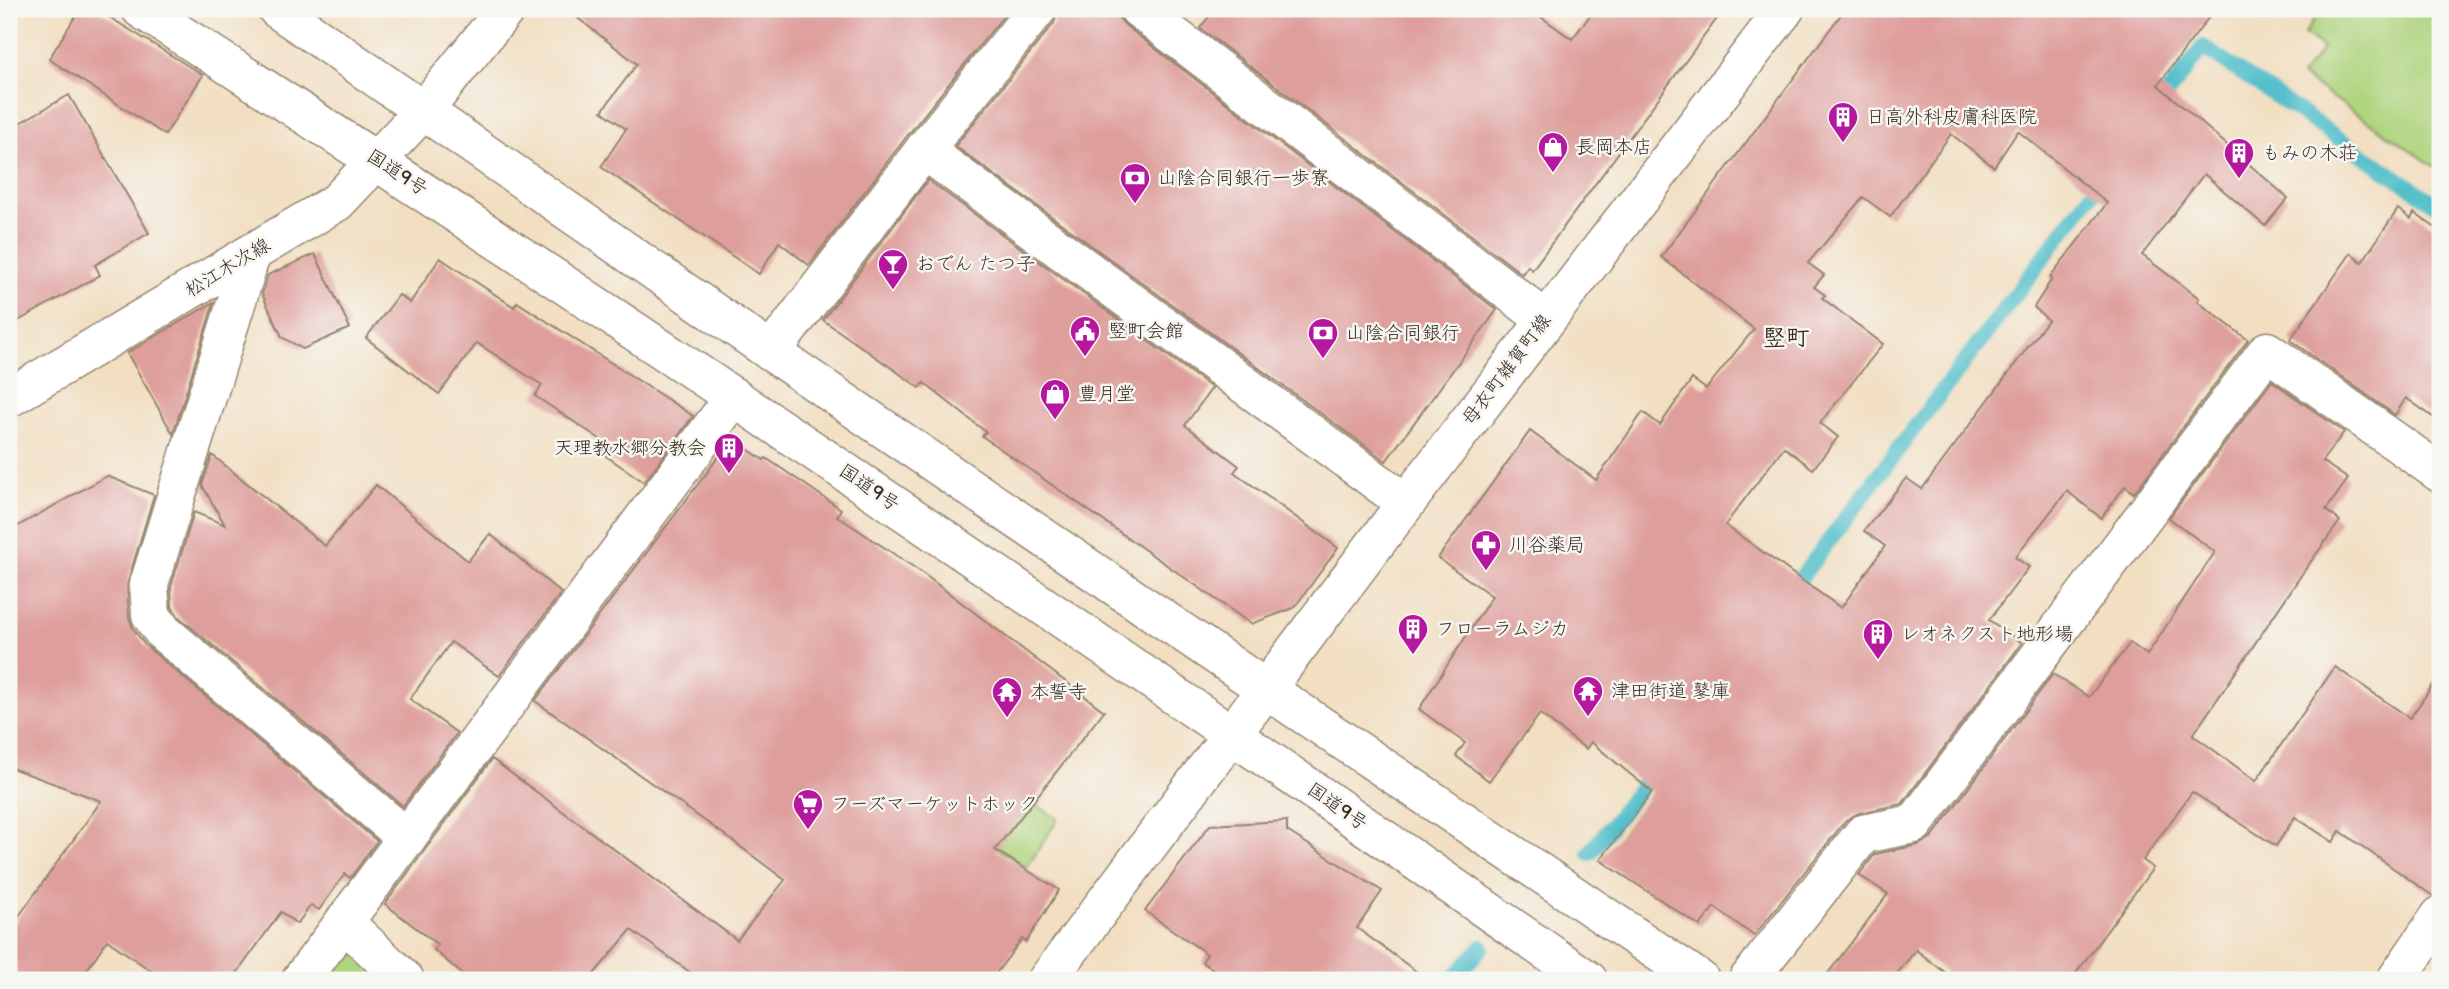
<svg xmlns="http://www.w3.org/2000/svg" width="2449" height="989" viewBox="0 0 2449 989" font-family="'Balsamiq Sans','Klee One',sans-serif">
<style>
.green{fill:#afd47e;stroke:#757f4e;stroke-width:2}
.lines{fill:none;stroke-linecap:round;stroke-linejoin:round}
.stream{stroke:#52bfca;stroke-width:16}
.building{fill:#de9e9b;fill-rule:evenodd}
.minor-casing{stroke:#968470;stroke-width:41}
.major-casing{stroke:#968470;stroke-width:41}
.highway-casing{stroke:#968470;stroke-width:41}
.minor{stroke:#fff;stroke-width:38}
.major{stroke:#fff;stroke-width:38}
.highway{stroke:#fff;stroke-width:38}
.labels{text-anchor:middle;dominant-baseline:central;stroke-width:5;stroke-linejoin:round;paint-order:stroke}
.poi-label{font-size:19px;fill:#3b2a1e;stroke:#f6f6f2;text-anchor:start}
.street-label{font-size:19px;fill:#3b2a1e;stroke:#f6f6f2}
.quarter-label{font-size:23px;font-weight:bold;fill:#3b2a1e;stroke:#f6f6f2}
</style>
<rect width="100%" height="100%" fill="#f6f6f2"/>
<filter id="ink" filterUnits="userSpaceOnUse"><feTurbulence type="fractalNoise" baseFrequency=".0143" numOctaves="2"/><feDisplacementMap in="SourceGraphic" scale="14" xChannelSelector="R" yChannelSelector="G"/><feConvolveMatrix kernelMatrix="1 2 1 2 8 2 1 2 1" color-interpolation-filters="sRGB"/></filter>
<filter id="wash" filterUnits="userSpaceOnUse"><feTurbulence type="fractalNoise" baseFrequency=".00686" numOctaves="4" result="noise"/><feDisplacementMap in="SourceGraphic" scale="28" xChannelSelector="R" yChannelSelector="G"/><feGaussianBlur stdDeviation="1.57" result="paint"/><feColorMatrix in="noise" values="0 0 0 0 0 0 0 0 0 0 0 0 0 0 0 0 0 1.4 0 .05"/><feComposite in="paint" operator="in"/></filter>
<g filter="url(#wash)">
<rect width="100%" height="100%" fill="#f2dfc2"/>
<!-- green -->
<g class="green">
<polygon points="2322,9 2440,9 2440,170 2301,76 2323,48 2304,34"/>
<polygon points="1024,797 1058,819 1027,867 922,802"/>
<polygon points="350,938 395,980 319,980"/>
</g>
<g class="lines">
<!-- stream -->
<g class="stream">
<polyline points="2155,110 2203,47 2440,207"/>
<polyline points="1787,596 2106,175"/>
<polyline points="1590,853 1655,769"/>
<polyline points="1452,980 1482,947"/>
</g>
</g>
<g id="blocks">
<!-- building -->
<g class="building">
<polygon points="80,9 96,9 203,75 165,135 49,59"/>
<polygon points="566,9 1009,9 907,136 809,265 779,242 759,274 601,167 626,129 602,111 637,64"/>
<polygon points="1058,9 1113,9 1118,12 1119,18 1126,26 1497,310 1386,461 955,146 1054,23"/>
<polygon points="1215,9 1530,9 1572,39 1595,9 1724,9 1532,270 1528,266 1522,274 1200,28"/>
<path d="M1845,9H2215L2158,85L2288,198L2265,226L2204,174L2142,255L2199,298L2197,301L2248,340L2134,493L2125,486L2101,518L2067,491L2015,557L2029,567L1989,620L2022,643L1902,804L1859,813L1846,820L1754,936L1714,907L1700,926L1600,860L1652,792L1591,742L1586,749L1540,714L1489,781L1456,756L1465,743L1419,709L1492,596L1438,558L1530,431L1596,480L1643,412L1660,425L1692,379L1706,389L1754,329L1661,257ZM2018,131L2107,203L2050,277L2052,279L2034,307L2048,320L1922,489L1906,478L1864,531L1885,546L1841,608L1725,525L1784,447L1813,469L1838,437L1820,423L1883,344L1822,298L1825,295L1814,287L1824,275L1808,263L1863,197L1890,217L1951,134L1994,167Z"/>
<polygon points="69,95 149,233 95,265 100,275 9,326 9,129"/>
<polygon points="928,180 1212,388 1185,425 1239,466 1234,472 1338,548 1294,608 1251,624 982,436 986,432 924,383 920,388 823,320"/>
<polygon points="2398,209 2411,219 2414,213 2440,231 2440,422 2406,398 2395,415 2290,340 2351,253 2362,262"/>
<polygon points="315,254 350,328 303,349 282,337 262,294 268,275"/>
<polygon points="440,258 514,307 517,302 693,416 644,482 606,456 612,447 535,396 542,385 477,343 439,394 366,338 399,295 410,303"/>
<polygon points="214,302 173,434 127,353"/>
<polygon points="2272,381 2344,432 2322,461 2348,479 2326,510 2340,521 2302,574 2193,735 2256,781 2335,667 2410,718 2440,675 2440,894 2433,896 2340,831 2333,842 2295,817 2276,846 2192,792 2143,860 2153,868 2071,980 1955,980 1916,950 1892,980 1823,980 1888,894 1859,875 1875,854 1918,845 1932,837 2053,674 2089,697 2130,643 2147,655 2215,552 2169,518"/>
<polygon points="732,439 764,460 766,458 841,509 837,516 921,572 1104,711 995,850 1059,890 1026,942 1022,939 991,980 701,980 631,930 589,980 469,980 434,950 438,945 385,904 492,759 737,940 785,880 722,833 535,701"/>
<polygon points="212,455 325,546 376,485 468,561 490,534 561,593 499,676 451,642 410,699 457,733 403,806 179,617 172,607 171,587 194,512 225,525 202,485"/>
<polygon points="107,476 154,495 127,585 129,617 133,628 145,645 377,841 350,878 345,874 319,910 311,905 297,924 281,912 232,980 164,980 107,940 80,980 9,980 9,930 101,801 9,767 9,531"/>
<polygon points="1287,821 1287,831 1382,891 1357,928 1428,980 1230,980 1202,962 1207,954 1145,911 1210,825"/>
</g>
</g>
</g>
<g filter="url(#ink)">
<use href="#blocks" fill-opacity="0" stroke="#968470" stroke-width="2"/>
<g class="lines">
<!-- minor casing -->
<g class="minor-casing">
<g id="minor">
<polyline points="1139,9 1546,320"/>
<polyline points="424,110 506,9"/>
<polyline points="924,150 1406,503"/>
<polyline points="251,255 149,584 151,615 163,632 407,838"/>
<polyline points="771,352 924,150 1037,9"/>
<polyline points="344,922 405,980"/>
<polyline points="301,980 734,397"/>
<polyline points="1047,980 1232,734"/>
<polyline points="1748,980 1863,834 1914,824 2267,351 2440,473"/>
<polyline points="2396,980 2440,916"/>
</g>
</g>
<!-- major casing -->
<g class="major-casing">
<g id="major">
<polyline points="9,398 337,202 424,110"/>
<polyline points="1232,734 1406,503 1785,9"/>
</g>
</g>
<!-- highway casing -->
<g class="highway-casing">
<g id="highway">
<path d="M141,9C630,322 1110,649 1588,980"/>
<polyline points="277,9 771,352 1266,689 1700,980"/>
</g>
</g>
<!-- minor -->
<use href="#minor" class="minor"/>
<!-- major -->
<use href="#major" class="major"/>
<!-- highway -->
<use href="#highway" class="highway"/>
</g>
</g>
<!-- icons -->
<defs>
<g id="building-pin" transform="scale(1.575)"><path d="M0 17L-7.5 6A9.5 9.5 0 1 1 7.5 6Z" fill="#b5179e" stroke="#f6f6f2"/><path d="M-4-6H4V6H1V3H-1V6H-4ZM-2.5-4.3h1.7v1.8h-1.7ZM.8-4.3h1.7v1.8H.8ZM-2.5-1h1.7V.8h-1.7ZM.8-1h1.7V.8H.8Z" fill="#fff"/></g>
<g id="shop-pin" transform="scale(1.575)"><path d="M0 17L-7.5 6A9.5 9.5 0 1 1 7.5 6Z" fill="#b5179e" stroke="#f6f6f2"/><path d="M-5-2.5h2.3a2.7 3.5 0 0 1 5.4 0H5L5.5 6h-11ZM-1.5-2.5h3a1.5 2.3 0 0 0-3 0Z" fill="#fff"/></g>
<g id="bank-pin" transform="scale(1.575)"><path d="M0 17L-7.5 6A9.5 9.5 0 1 1 7.5 6Z" fill="#b5179e" stroke="#f6f6f2"/><path d="M-6-4H6V4H-6ZM0-2.3a2.3 2.3 0 1 0 0 4.6a2.3 2.3 0 1 0 0-4.6Z" fill="#fff"/></g>
<g id="bar-pin" transform="scale(1.575)"><path d="M0 17L-7.5 6A9.5 9.5 0 1 1 7.5 6Z" fill="#b5179e" stroke="#f6f6f2"/><path d="M-6-5H6L.8 .8V4.5H3.5V6h-7V4.5H-.8V.8Z" fill="#fff"/></g>
<g id="civic-pin" transform="scale(1.575)"><path d="M0 17L-7.5 6A9.5 9.5 0 1 1 7.5 6Z" fill="#b5179e" stroke="#f6f6f2"/><path d="M-.6-6.5H3V-4.5H.6V-3L4-1V1h2V6H-6V1h2V-1L-.6-3ZM-1.2 2.5V6h2.4V2.5Z" fill="#fff"/></g>
<g id="pharmacy-pin" transform="scale(1.575)"><path d="M0 17L-7.5 6A9.5 9.5 0 1 1 7.5 6Z" fill="#b5179e" stroke="#f6f6f2"/><path d="M-2-6h4v4h4v4h-4v4h-4v-4h-4v-4h4Z" fill="#fff"/></g>
<g id="temple-pin" transform="scale(1.575)"><path d="M0 17L-7.5 6A9.5 9.5 0 1 1 7.5 6Z" fill="#b5179e" stroke="#f6f6f2"/><path d="M0-6L5-2H3V0L6.5 2.5H4V6H1.5V3h-3V6H-4V2.5H-6.5L-3 0V-2H-5Z" fill="#fff"/></g>
<g id="supermarket-pin" transform="scale(1.575)"><path d="M0 17L-7.5 6A9.5 9.5 0 1 1 7.5 6Z" fill="#b5179e" stroke="#f6f6f2"/><path d="M-6-5.5h2.5l.6 2H6L4.5 2H-2.5L-4.4-4H-6ZM-1.5 3.2a1.3 1.3 0 1 0 .1 0ZM3 3.2a1.3 1.3 0 1 0 .1 0Z" fill="#fff"/></g>
</defs>
<g fill-rule="evenodd">
<use href="#building-pin" x="1843" y="117"/>
<use href="#shop-pin" x="1553" y="147"/>
<use href="#building-pin" x="2239" y="153"/>
<use href="#bank-pin" x="1135" y="178"/>
<use href="#bar-pin" x="893" y="264"/>
<use href="#civic-pin" x="1085" y="331"/>
<use href="#bank-pin" x="1323" y="333"/>
<use href="#shop-pin" x="1055" y="394"/>
<use href="#building-pin" x="729" y="448"/>
<use href="#pharmacy-pin" x="1486" y="545"/>
<use href="#building-pin" x="1413" y="629"/>
<use href="#building-pin" x="1878" y="634"/>
<use href="#temple-pin" x="1588" y="691"/>
<use href="#temple-pin" x="1007" y="692"/>
<use href="#supermarket-pin" x="808" y="804"/>
</g>
<g class="labels">
<!-- poi labels -->
<g class="poi-label">
<text x="1866" y="117">日高外科皮膚科医院</text>
<text x="1576" y="147">長岡本店</text>
<text x="2262" y="153">もみの木荘</text>
<text x="1158" y="178">山陰合同銀行一歩寮</text>
<text x="916" y="264">おでん たつ子</text>
<text x="1108" y="331">竪町会館</text>
<text x="1346" y="333">山陰合同銀行</text>
<text x="1078" y="394">豊月堂</text>
<text x="706" y="448" text-anchor="end">天理教水郷分教会</text>
<text x="1509" y="545">川谷薬局</text>
<text x="1436" y="629">フローラムジカ</text>
<text x="1901" y="634">レオネクスト地形場</text>
<text x="1611" y="691">津田街道 鼕庫</text>
<text x="1030" y="692">本誓寺</text>
<text x="831" y="804">フーズマーケットホック</text>
</g>
<!-- street labels -->
<g class="street-label">
<text transform="translate(397 173) rotate(33)">国道9号</text>
<text transform="translate(228 268) rotate(-31)">松江木次線</text>
<text transform="translate(1507 370) rotate(-53)">母衣町雑賀町線</text>
<text transform="translate(869 488) rotate(34)">国道9号</text>
<text transform="translate(1337 807) rotate(35)">国道9号</text>
</g>
<!-- quarter labels -->
<g class="quarter-label">
<text x="1786" y="338">竪町</text>
</g>
</g>
<!-- margin -->
<rect width="2449" height="989" fill="none" stroke="#f6f6f2" stroke-width="35"/>
</svg>
